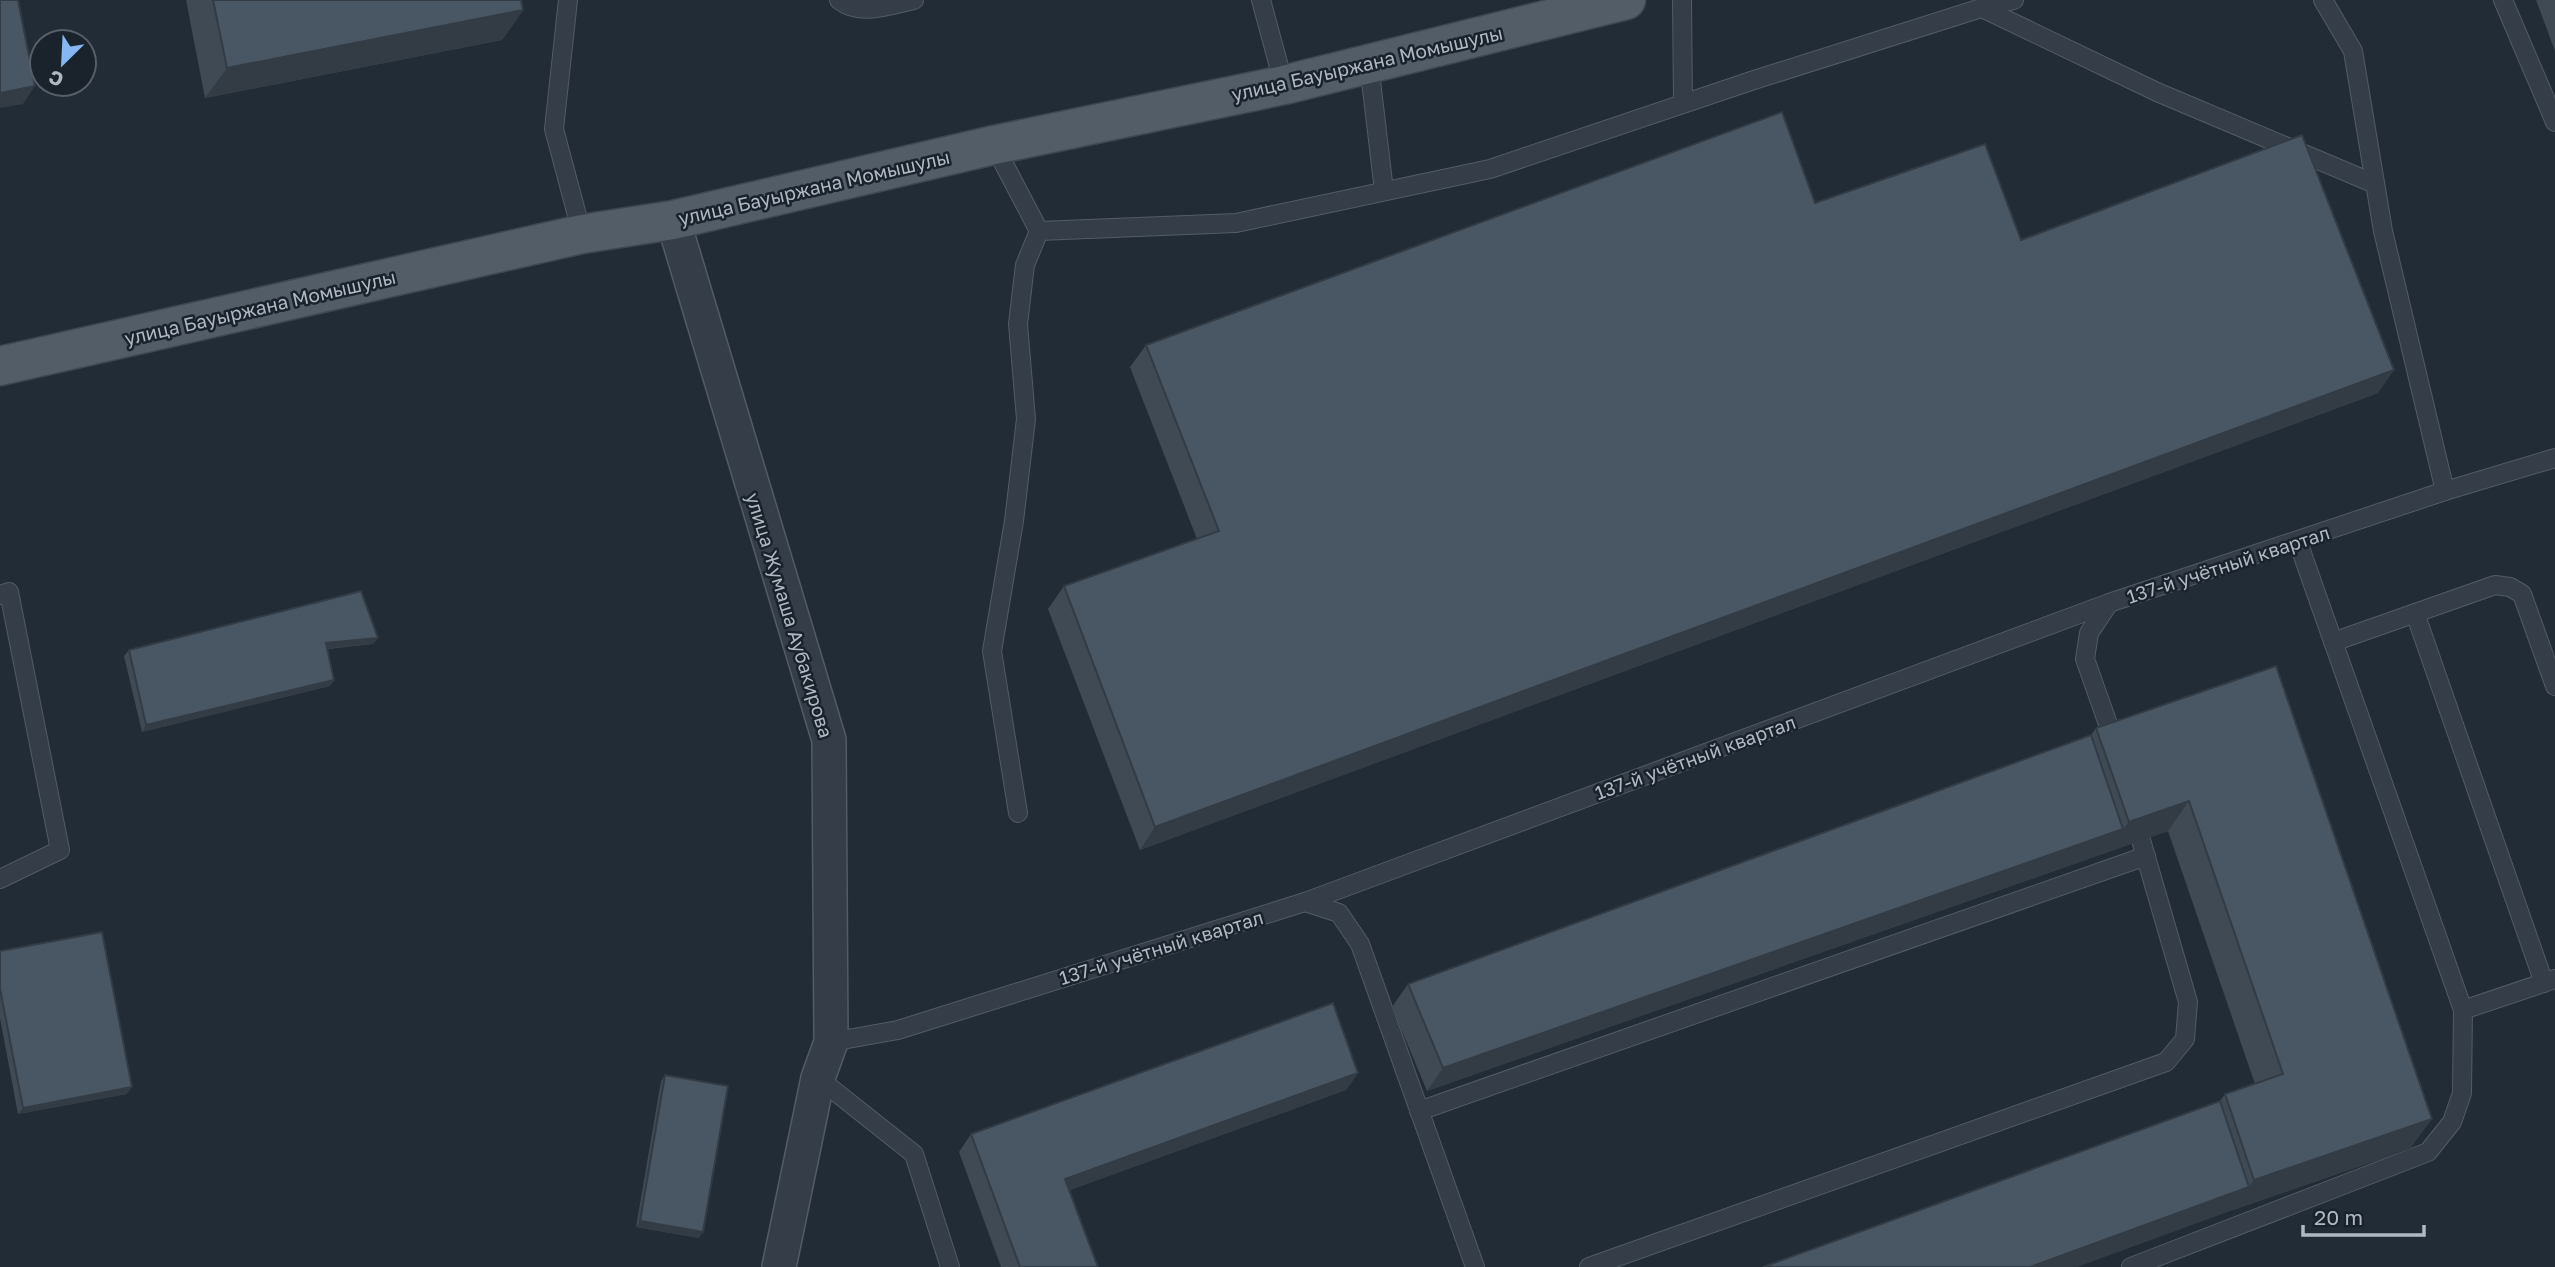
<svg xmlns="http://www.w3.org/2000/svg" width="2555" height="1267" viewBox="0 0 2555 1267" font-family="'Golos Text',sans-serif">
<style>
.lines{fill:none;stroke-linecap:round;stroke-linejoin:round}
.service-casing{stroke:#525c65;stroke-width:20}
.minor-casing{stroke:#525c65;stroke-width:36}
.primary-casing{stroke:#3e4751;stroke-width:41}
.service{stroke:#353e48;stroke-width:18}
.minor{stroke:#353e48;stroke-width:33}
.primary{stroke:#525d68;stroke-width:38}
.wall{fill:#3f4a55}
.shaded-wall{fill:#333c45}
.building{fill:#495663;stroke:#333c45;stroke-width:2}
.labels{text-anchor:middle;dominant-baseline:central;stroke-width:5;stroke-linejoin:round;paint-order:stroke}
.street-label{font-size:19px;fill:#afb9c4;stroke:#1a232c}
</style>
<rect width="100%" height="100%" fill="#212c37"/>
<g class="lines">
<!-- service casing -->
<g class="service-casing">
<g id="service">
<polyline points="568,0 554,129 582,234"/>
<path d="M839,0C860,17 890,5 914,0"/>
<polyline points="1261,0 1284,85"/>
<polyline points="1682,0 1683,104"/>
<polyline points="2323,0 2353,51 2383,231 2445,491"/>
<polyline points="2503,0 2555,122"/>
<polyline points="1982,8 2157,92 2375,184"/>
<polyline points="1369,64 1384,191"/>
<polyline points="994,145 1039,231 1236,223 1490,169 1754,80 1994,4 2014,0"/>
<polyline points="2298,542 2463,1010 2555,979"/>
<polyline points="0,595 9,592 60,850 0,879"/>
<polyline points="2109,603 2089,633 2085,659 2115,744"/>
<polyline points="2415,613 2544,983"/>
<polyline points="2333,642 2495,585 2510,587 2522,594 2555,686"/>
<polyline points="1018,813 992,651 1014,521 1026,419 1018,324 1025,265 1039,231"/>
<polyline points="1305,902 1339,913 1360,944 1475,1267"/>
<polyline points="831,1042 898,1030 1305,902 2109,603 2445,491 2555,458"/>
<polyline points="818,1078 914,1154 950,1267"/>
<polyline points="1419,1111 2146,856"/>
<polyline points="1589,1267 2166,1062 2185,1039 2188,1002 2141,840"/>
<polyline points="2131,1267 2428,1152 2452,1122 2462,1093 2463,1010"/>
</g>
</g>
<!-- minor casing -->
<g class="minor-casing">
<polyline id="minor" points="673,220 829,740 831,1042 818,1078 779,1267"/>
</g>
<!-- primary casing -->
<g class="primary-casing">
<polyline id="primary" points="0,366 582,234 673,220 994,145 1284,85 1626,0"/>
</g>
<!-- service -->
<use href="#service" class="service"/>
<!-- minor -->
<use href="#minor" class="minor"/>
<!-- primary -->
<use href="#primary" class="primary"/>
</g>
<!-- wall -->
<g class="wall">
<polygon points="186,0 521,0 523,10 502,40 205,98"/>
<polygon points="2536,0 2555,0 2555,51"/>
<polygon points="1815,203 2021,240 2378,393 1140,850 1048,609 1064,586 1197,539 1130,367 1146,345"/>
<polygon points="378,638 373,644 328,649 334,680 330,686 142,732 124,656 129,650"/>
<polygon points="2276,666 2410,1149 2233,1210 2220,1101 2225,1094 2255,1084 2168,831 1427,1091 1392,1007 1408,984 2091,735 2096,728"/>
<polygon points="0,951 127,1094 18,1114 0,1018"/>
<polygon points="1358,1073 1346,1090 1070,1190 1098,1267 1001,1267 959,1152 971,1134"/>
<polygon points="665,1075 699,1238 636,1227 661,1081"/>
</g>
<!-- shaded-wall -->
<g class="shaded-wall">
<polygon points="523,10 502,40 205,98 227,68"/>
<polygon points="35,86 23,104 0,108 0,93"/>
<polygon points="2394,370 2378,393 1140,850 1155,827"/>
<polygon points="378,638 373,644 322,649 326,643"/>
<polygon points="334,680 330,686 142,732 146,725"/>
<polygon points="2189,801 2168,831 1427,1091 1443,1068 2123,829 2129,822"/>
<polygon points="1358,1073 1346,1090 1053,1196 1065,1179"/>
<polygon points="132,1087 127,1094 18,1114 23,1108"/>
<polygon points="2432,1119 2410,1149 2233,1210 2254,1180"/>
<polygon points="2249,1187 2233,1210 2077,1267 2030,1267"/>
<polygon points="640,1221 703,1232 699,1238 636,1227"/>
</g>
<!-- building -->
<g class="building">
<polygon points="0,0 18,0 35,86 0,93"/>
<polygon points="213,0 521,0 523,10 227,68"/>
<polygon points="1782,112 1815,203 1985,144 2021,240 2302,135 2394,370 1155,827 1064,586 1219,531 1146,345"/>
<polygon points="361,591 378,638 326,643 334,680 146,725 129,650"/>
<polygon points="2276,666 2432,1119 2254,1180 2225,1094 2283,1074 2189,801 2129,822 2096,728"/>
<polygon points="2091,735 2123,829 1443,1068 1408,984"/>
<polygon points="102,932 132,1087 23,1108 0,989 0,951"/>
<polygon points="1333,1003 1358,1073 1065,1179 1098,1267 1020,1267 971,1134"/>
<polygon points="665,1075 728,1086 703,1232 640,1221"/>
<polygon points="2220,1101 2249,1187 2030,1267 1763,1267"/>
</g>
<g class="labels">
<!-- street labels -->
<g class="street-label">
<text transform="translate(1367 63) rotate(-13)">улица Бауыржана Момышулы</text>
<text transform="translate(814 187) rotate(-13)">улица Бауыржана Момышулы</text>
<text transform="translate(260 307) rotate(-13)">улица Бауыржана Момышулы</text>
<text transform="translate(2228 564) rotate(-18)">137-й учётный квартал</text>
<text transform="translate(790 615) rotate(73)">улица Жумаша Аубакирова</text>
<text transform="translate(1695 757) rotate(-20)">137-й учётный квартал</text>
<text transform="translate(1161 947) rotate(-17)">137-й учётный квартал</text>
</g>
</g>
<!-- north arrow -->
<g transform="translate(63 63) rotate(204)"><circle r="33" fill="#1a232c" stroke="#565f69" stroke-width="2"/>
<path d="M0-5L12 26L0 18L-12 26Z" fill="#85b7f3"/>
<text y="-10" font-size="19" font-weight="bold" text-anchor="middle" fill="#afb9c4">С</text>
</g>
<!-- scale -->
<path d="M2303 1225v10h121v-10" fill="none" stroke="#afb9c4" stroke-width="3.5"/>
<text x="2314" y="1225" font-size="21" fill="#afb9c4" stroke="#1a232c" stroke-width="5" paint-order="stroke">20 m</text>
</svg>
